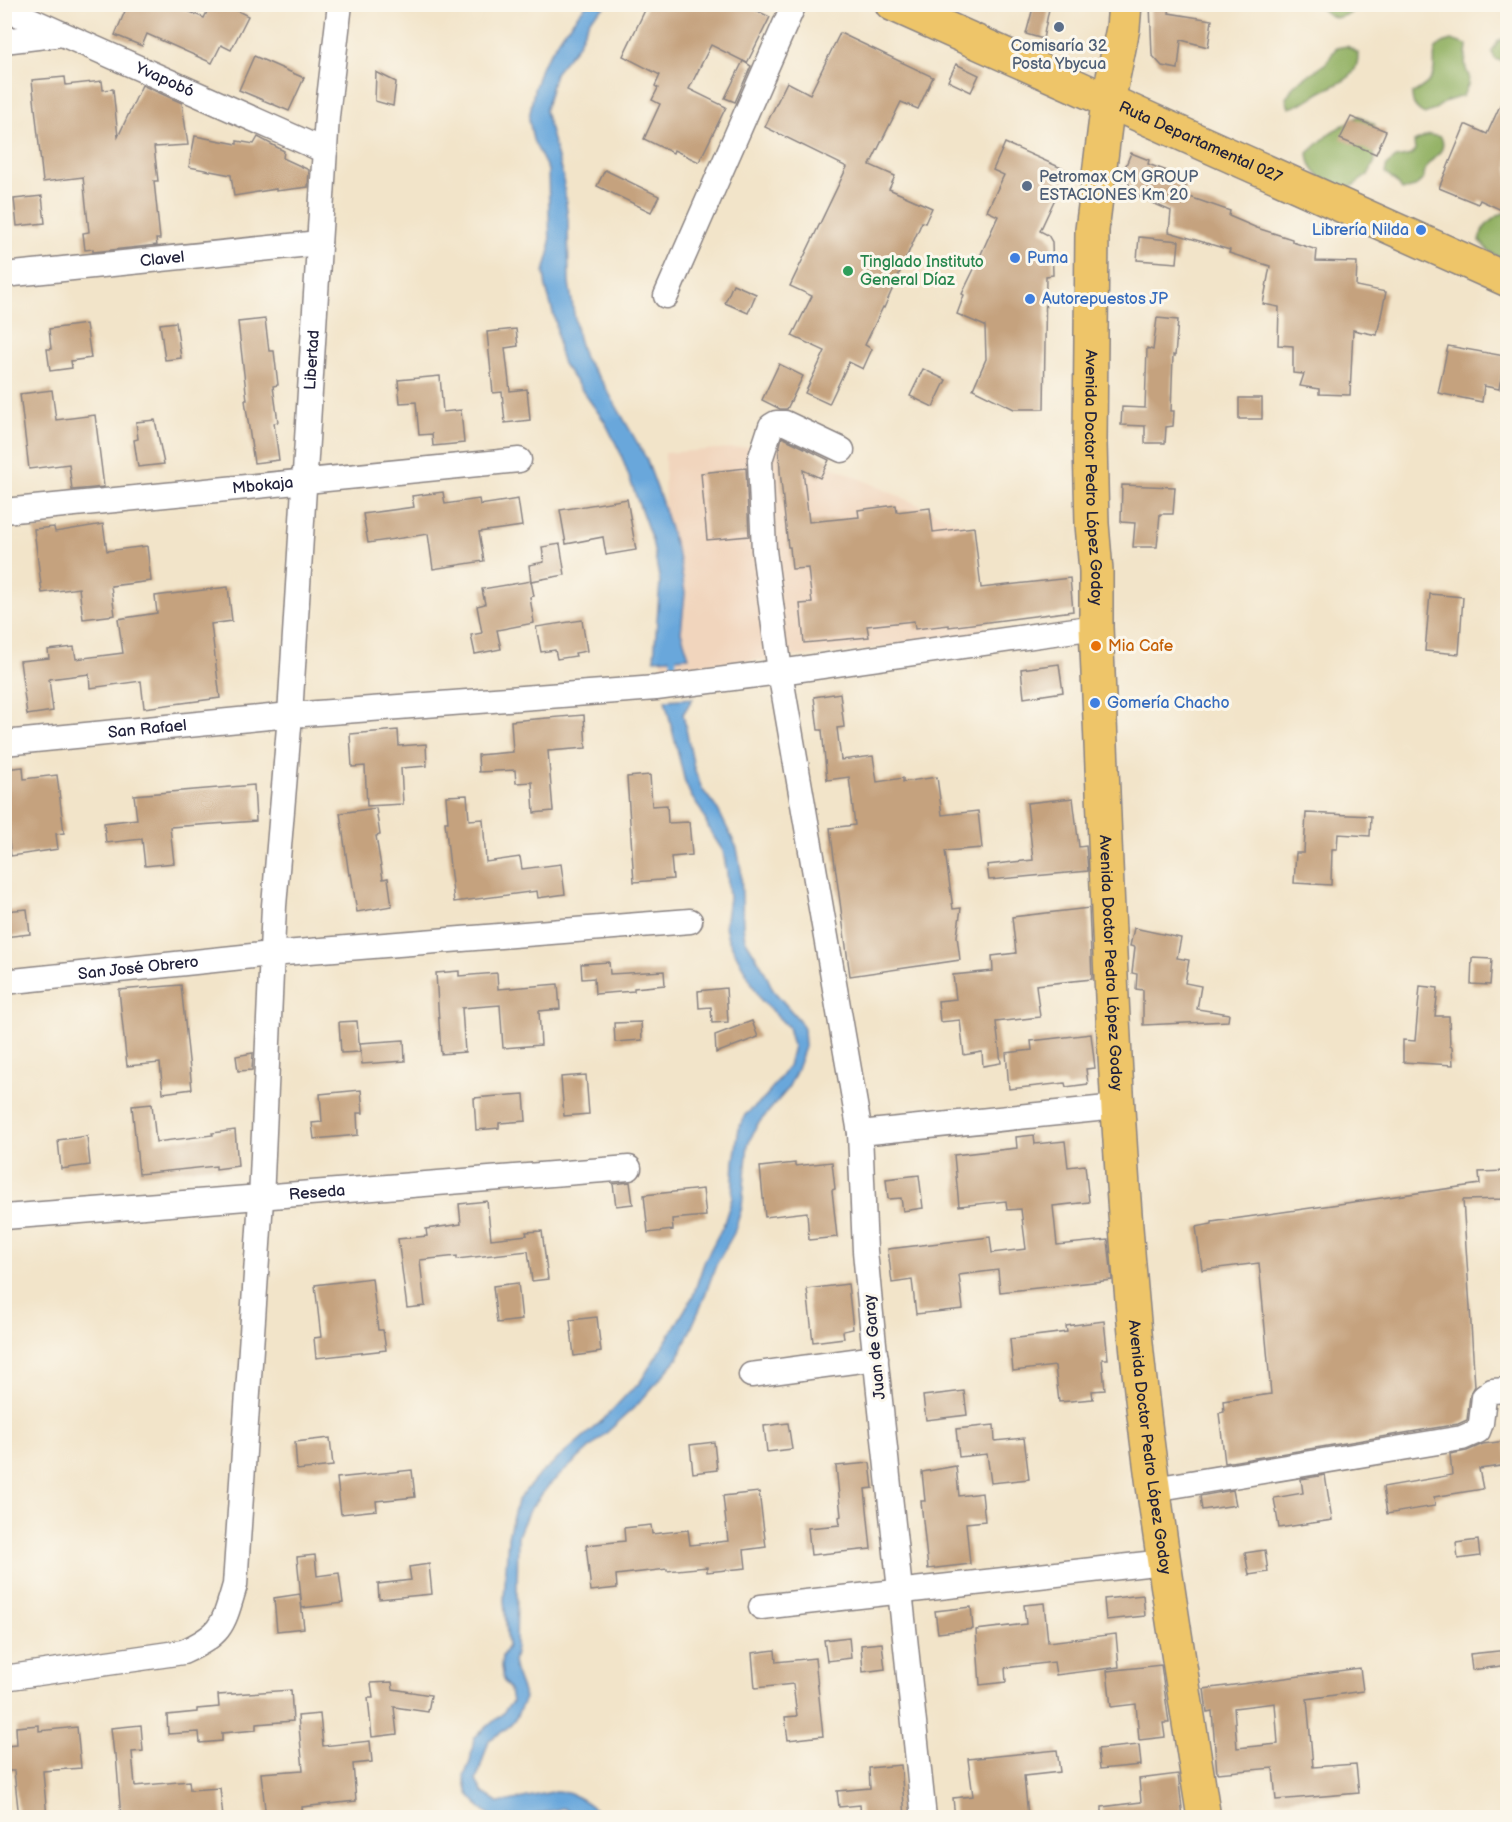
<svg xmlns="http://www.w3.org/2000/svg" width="1512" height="1822" viewBox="0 0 1512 1822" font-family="'Balsamiq Sans',sans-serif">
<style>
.built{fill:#f1d5bd}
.forest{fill:#91b062;stroke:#5a694e;stroke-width:1.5}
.water{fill:#69a7db;stroke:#46648b;stroke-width:1.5}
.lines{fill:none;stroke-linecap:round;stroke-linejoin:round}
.stream{stroke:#69a7db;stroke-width:6}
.building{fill:#c5a27e;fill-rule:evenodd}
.minor-casing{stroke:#8a8382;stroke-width:27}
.primary-casing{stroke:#8a8382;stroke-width:36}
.minor{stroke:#fff;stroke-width:24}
.primary{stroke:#eec569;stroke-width:33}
.service-dot{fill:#5c6f8a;stroke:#fbf7ec;stroke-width:2}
.shop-dot{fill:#3f7fe0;stroke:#fbf7ec;stroke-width:2}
.leisure-dot{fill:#2e9e5b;stroke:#fbf7ec;stroke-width:2}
.food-dot{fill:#e8710a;stroke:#fbf7ec;stroke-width:2}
.labels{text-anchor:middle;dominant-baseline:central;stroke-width:6;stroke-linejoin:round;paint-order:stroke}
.service-label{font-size:16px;fill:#4e5e75;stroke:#fbf7ec}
.street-label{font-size:16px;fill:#22223b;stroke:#fbf7ec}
.shop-label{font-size:16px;fill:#366cbe;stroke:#fbf7ec;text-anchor:start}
.leisure-label{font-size:16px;fill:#27864d;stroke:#fbf7ec;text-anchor:start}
.food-label{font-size:16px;fill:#c56008;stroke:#fbf7ec;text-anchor:start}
</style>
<rect width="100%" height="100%" fill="#fbf7ec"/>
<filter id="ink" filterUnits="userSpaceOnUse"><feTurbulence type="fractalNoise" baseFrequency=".0167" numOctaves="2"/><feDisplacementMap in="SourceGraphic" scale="12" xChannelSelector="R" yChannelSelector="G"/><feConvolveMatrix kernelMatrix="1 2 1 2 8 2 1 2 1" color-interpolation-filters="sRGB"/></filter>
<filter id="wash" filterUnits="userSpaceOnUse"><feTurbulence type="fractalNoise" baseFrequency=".008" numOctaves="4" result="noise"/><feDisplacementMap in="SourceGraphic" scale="24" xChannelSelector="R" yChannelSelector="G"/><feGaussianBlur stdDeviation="1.35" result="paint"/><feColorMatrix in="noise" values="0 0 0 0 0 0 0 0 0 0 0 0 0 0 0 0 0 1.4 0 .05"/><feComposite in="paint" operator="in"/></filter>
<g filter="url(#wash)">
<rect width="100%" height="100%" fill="#f2e4c9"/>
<!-- built -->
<polygon class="built" points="769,438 970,528 986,636 802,656 662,669 665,453 760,446"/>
<!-- forest -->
<g class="forest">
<polygon points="1316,5 1359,5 1349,14 1336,18 1329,15"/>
<polygon points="1506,39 1507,40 1507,63 1495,59 1492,52 1498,41"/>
<path d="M1451,40L1467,45C1467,57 1462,64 1469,76L1468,85L1463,96L1447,101L1432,111L1424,114C1415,108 1412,104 1412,94C1418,90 1427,85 1431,79C1441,62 1423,48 1451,40Z"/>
<path d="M1347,46L1358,53C1359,80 1339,82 1319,93C1309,99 1301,105 1289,108L1286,98L1294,85L1326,63L1336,48Z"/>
<path d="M1359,116L1375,125L1373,141L1375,161L1368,175L1348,189C1328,182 1309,177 1308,153L1331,132Z"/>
<path d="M1429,135L1441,137C1450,156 1423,157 1424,178L1415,187L1402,190L1398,184L1385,173L1387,165L1396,158L1412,155L1415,151L1414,142Z"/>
<path d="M1503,213L1507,214L1508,258C1496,260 1486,249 1479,240C1483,226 1490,220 1503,213Z"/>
</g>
<!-- water -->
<g class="water">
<polygon points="586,5 607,5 590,19 577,46 555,73 545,111 563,177 568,220 569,283 578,338 584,358 603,383 646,458 661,499 680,562 685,593 681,632 689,657 654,659 660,582 652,540 620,452 605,422 563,364 559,351 556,323 546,288 544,272 550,250 548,170 533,140 529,119 534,90 542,65 564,32"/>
<path d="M693,698L683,714L694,768L702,789L718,810L737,848L741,870L743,926L745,939L763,968L773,990L799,1020L804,1029L805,1047L796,1072L787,1090L757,1125L748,1144L742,1207L734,1233L716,1265L701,1306L678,1358L638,1404L549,1485L528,1512L518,1536L516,1648L513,1662L515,1671L525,1698L516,1718L505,1730L489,1740L476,1781L483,1793L499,1803L557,1791C573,1792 593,1805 603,1817H579L563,1808L526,1817L494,1818L480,1807L468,1794L464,1776L470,1762L474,1738L501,1715L512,1702L510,1690L503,1680L501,1667L502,1656L508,1646L504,1600L508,1536L517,1501L538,1476L603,1420L629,1392L639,1384L677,1323L693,1296L705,1260L723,1226L732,1198L734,1162L739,1128L745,1115L763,1100L782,1075L788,1066L793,1046L788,1027L761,1000L728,939L725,926L729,898L727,873L723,851L710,831L702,812L691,796L685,782L665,700Z"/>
</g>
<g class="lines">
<!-- stream -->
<polyline class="stream" points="673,650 674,682"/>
</g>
<g id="blocks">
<!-- building -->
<g class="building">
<polygon points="128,4 172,4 204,18 211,4 224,4 248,16 231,50 221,45 212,63 147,34 142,46 115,35"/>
<polygon points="648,4 743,4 770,17 747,63 711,45 689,89 726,107 699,162 674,150 673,153 644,139 660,104 652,100 658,88 655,86 660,75 623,56"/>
<polygon points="1034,4 1050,4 1043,39 1026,34"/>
<polygon points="1150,4 1170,4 1169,13 1212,20 1208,47 1181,40 1178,69 1162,66 1152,55"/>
<polygon points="840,33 933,77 918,109 901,102 870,165 895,176 889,189 932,208 925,223 922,222 884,308 883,307 865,345 872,349 863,369 849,362 829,404 805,393 825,351 792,336 812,296 790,286 847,167 765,127 787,82 810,94"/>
<polygon points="254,56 304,78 289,111 239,90"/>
<polygon points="743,61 751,66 735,102 725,98"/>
<polygon points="956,64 979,75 971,92 948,81"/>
<polygon points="376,72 396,82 393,106 375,101"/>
<polygon points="65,77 66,85 102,81 103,90 113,89 118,137 142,85 182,103 188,145 154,147 158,181 154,181 160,239 156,239 157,245 93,252 93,249 85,250 83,233 89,232 83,177 43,182 32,80"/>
<polygon points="1508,88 1508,213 1480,200 1478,204 1439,188 1465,125 1467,125 1487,134"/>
<polygon points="1351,117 1386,131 1376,154 1340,139"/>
<polygon points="195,136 237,144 237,141 254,144 258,137 284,151 283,158 309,170 308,187 276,191 276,189 234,196 231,175 189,167"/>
<polygon points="1005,143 1068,171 1040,231 1048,235 1052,242 1053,275 1046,276 1044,409 1014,409 973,389 986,359 985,326 957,314 964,295 962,294 977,263 998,216 987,211 1004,175 993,170"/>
<polygon points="1131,153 1149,160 1148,164 1167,171 1163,182 1186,184 1184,195 1230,211 1229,216 1257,228 1292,239 1292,242 1317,250 1316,261 1357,262 1356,286 1386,292 1377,335 1353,330 1350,395 1319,394 1319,389 1300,386 1304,374 1293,373 1293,346 1278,345 1279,307 1263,304 1270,266 1229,253 1230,250 1169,232 1171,211 1141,198 1128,183 1130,177 1124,170"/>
<polygon points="605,170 659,196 651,212 597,186"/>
<polygon points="42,196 45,223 17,226 14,199"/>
<polygon points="1139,237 1179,241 1177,263 1137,260"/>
<polygon points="733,284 756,294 748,313 725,303"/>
<polygon points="1157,318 1178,320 1175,356 1173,355 1171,411 1174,411 1173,426 1166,427 1165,443 1145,443 1145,426 1121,425 1122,407 1145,408 1147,348 1153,350"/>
<polygon points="265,319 269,351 274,351 278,385 273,386 278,422 274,423 279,460 254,463 245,400 247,400 238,322"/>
<polygon points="176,322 181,358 165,360 160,324"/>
<polygon points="86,324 91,358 71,361 72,368 50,371 47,349 51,349 49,329"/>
<polygon points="516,329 518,346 505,348 510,391 527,389 530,420 505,423 502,392 493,393 487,332"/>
<polygon points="1448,346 1505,356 1499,389 1484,386 1482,402 1438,393"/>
<polygon points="779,364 803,376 787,409 780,409 762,400"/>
<polygon points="923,369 946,380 933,407 910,396"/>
<polygon points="440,376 443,412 461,410 464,443 433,446 432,434 419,435 416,402 400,403 398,380"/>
<polygon points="52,390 56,420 95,415 104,487 72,490 69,464 29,469 20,394"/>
<rect x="1239" y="398" width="23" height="21"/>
<polygon points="155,420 164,464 138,467 134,440 138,439 136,422"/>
<polygon points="782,437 829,460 820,478 803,470 809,522 859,517 858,510 896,505 897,512 930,508 933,532 974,527 981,588 1070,578 1073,611 949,627 949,625 915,629 914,621 867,626 869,637 804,643 800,604 812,603 808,568 792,569 790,547 788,547 780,471 779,449"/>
<polygon points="746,468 749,536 707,540 701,473"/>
<polygon points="1122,485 1175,487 1173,514 1160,514 1157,547 1133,547 1135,523 1121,522"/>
<polygon points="443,492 445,504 479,499 480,505 518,499 522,526 479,532 484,561 433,569 428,534 368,543 363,514 414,507 412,496"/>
<polygon points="627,499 636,550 606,555 603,537 566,544 560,510"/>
<polygon points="103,524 107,551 147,546 151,581 111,586 115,615 83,619 79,588 42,593 34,529 54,527 55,532"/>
<polygon points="560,544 565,575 531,581 529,565 544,562 542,547"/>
<polygon points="531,581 534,596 530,597 534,623 497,630 501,649 475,654 471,635 482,633 477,606 485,604 482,589"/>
<polygon points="228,587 232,621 211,624 220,698 144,708 141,681 90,688 89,674 49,679 53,711 27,715 20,661 49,658 48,650 74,647 76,659 123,653 118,619 157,613 155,596"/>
<polygon points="1430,594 1463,597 1459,654 1425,651"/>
<polygon points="582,620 587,651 575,653 576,656 557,659 555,650 541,652 536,627"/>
<polygon points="1059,664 1063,692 1024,698 1021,669"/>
<polygon points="840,693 844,727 837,728 841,760 873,756 877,782 903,778 903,782 937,777 942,815 978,811 982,848 945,851 953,909 961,908 957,936 960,960 850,976 830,828 855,825 849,777 827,780 822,730 818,730 814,697"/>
<polygon points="584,715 586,748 548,751 553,811 534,813 532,782 516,783 515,770 479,772 478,755 513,752 511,721"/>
<polygon points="398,730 399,746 426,744 427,766 401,768 403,804 367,806 365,766 352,767 350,734"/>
<polygon points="23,767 24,779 57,775 64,833 56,834 58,849 11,856 4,807 4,769"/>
<polygon points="650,775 652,806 667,805 668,823 689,822 692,855 671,857 673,879 634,882 627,777"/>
<polygon points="254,785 256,821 170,827 174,863 145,866 142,839 106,843 104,823 137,819 134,795"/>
<polygon points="467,795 469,820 483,819 486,862 520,857 522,869 561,864 565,894 538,898 537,891 454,902 445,822 448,822 446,796"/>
<polygon points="1073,798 1079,847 1086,846 1088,871 989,880 987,865 1033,860 1027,803"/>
<polygon points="376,808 380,835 376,836 383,879 388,878 392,906 357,912 351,874 349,875 340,813"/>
<polygon points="1306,813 1371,816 1370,836 1338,834 1337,849 1332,849 1331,885 1294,883 1296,853 1304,853"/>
<polygon points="1089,908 1092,979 1036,985 1040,1017 996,1022 1001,1063 983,1066 982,1052 964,1055 960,1020 940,1022 938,1001 956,999 953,975 993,971 992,956 1016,953 1012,917"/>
<polygon points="27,909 30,934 4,937 4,911"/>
<polygon points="1134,928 1181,938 1177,958 1189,960 1185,983 1201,986 1197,1009 1229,1014 1228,1021 1143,1025 1143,990 1136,989 1137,974 1132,973 1135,947 1130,946"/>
<polygon points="1472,958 1492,959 1490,985 1471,984"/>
<polygon points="609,962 610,974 664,971 665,985 634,988 634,991 595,994 594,978 582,979 581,964"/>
<polygon points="459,971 459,976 497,973 498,989 558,984 560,1009 539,1011 541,1045 503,1048 500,1005 462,1008 465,1052 441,1054 436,973"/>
<polygon points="181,985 192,1089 163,1093 160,1063 127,1066 119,990"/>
<polygon points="1420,986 1438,988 1435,1016 1449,1016 1450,1046 1452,1047 1453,1065 1403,1062 1403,1040 1415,1041"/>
<polygon points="726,988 728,1022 712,1023 711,1007 699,1008 698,991"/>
<polygon points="357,1021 360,1052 341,1053 339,1022"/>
<polygon points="752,1021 758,1037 716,1053 715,1035"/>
<polygon points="641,1022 642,1040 615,1042 614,1023"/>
<polygon points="1091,1034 1095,1068 1086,1069 1088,1084 1066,1087 1065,1083 1009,1089 1006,1053 1032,1050 1031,1041"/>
<polygon points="404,1040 405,1061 362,1064 360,1043"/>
<polygon points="253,1053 252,1070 238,1071 236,1056"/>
<polygon points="586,1075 589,1114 564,1116 561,1077"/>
<polygon points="361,1090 363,1113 357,1113 358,1135 314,1139 312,1123 322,1122 320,1094"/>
<polygon points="524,1094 526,1121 499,1123 499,1128 476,1130 474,1098"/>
<polygon points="152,1104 156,1142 213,1135 212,1133 235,1130 238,1166 216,1169 216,1166 139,1174 132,1106"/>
<polygon points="1034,1135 1035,1144 1065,1141 1068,1167 1085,1165 1089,1202 1053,1206 1057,1245 1108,1240 1112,1280 1000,1292 998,1270 959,1275 963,1309 916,1314 912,1280 892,1283 888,1249 990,1237 992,1253 1026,1249 1021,1209 1007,1210 1006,1201 959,1206 954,1155 1017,1148 1016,1137"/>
<polygon points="87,1136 90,1165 61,1169 58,1140"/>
<polygon points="832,1162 835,1189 832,1190 837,1237 809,1240 807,1212 765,1217 760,1167 795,1163 795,1166"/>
<polygon points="1508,1171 1508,1199 1463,1200 1475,1386 1470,1395 1467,1420 1458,1424 1225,1463 1219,1413 1224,1412 1223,1401 1271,1394 1259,1263 1202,1270 1196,1227 1212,1224 1212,1222 1480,1184 1479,1172"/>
<polygon points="919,1175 923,1208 903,1211 901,1198 888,1199 886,1179"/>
<polygon points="630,1182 633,1204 616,1206 613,1184"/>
<polygon points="703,1189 706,1216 672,1219 673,1230 648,1233 644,1195"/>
<polygon points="487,1201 491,1239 527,1235 526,1232 542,1231 548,1279 532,1281 528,1251 457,1259 457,1256 420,1260 425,1306 407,1308 398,1239 427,1236 426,1229 461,1224 459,1204"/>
<polygon points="372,1278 378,1330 383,1330 386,1350 316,1358 314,1338 321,1337 315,1285"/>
<polygon points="518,1283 522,1320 497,1323 493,1286"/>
<polygon points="848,1284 853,1329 843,1331 844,1338 813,1342 807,1289"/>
<polygon points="597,1317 601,1352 574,1356 570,1320"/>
<polygon points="1104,1321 1108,1359 1102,1359 1105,1390 1092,1391 1093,1399 1059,1402 1055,1366 1013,1371 1010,1339 1067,1332 1066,1326"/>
<polygon points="964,1391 967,1415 926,1420 923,1396"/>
<polygon points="788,1423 792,1449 767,1452 764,1426"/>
<polygon points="994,1425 995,1441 1024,1438 1029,1479 991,1483 987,1454 959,1457 956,1429"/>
<polygon points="330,1438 333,1466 297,1470 295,1442"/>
<polygon points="1505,1441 1508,1465 1479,1469 1483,1489 1434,1497 1435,1506 1387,1514 1383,1487 1452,1475 1450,1454 1467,1451 1483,1444"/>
<polygon points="714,1442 717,1470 693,1473 690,1445"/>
<polygon points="870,1463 873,1488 865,1489 871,1549 811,1555 808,1528 840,1525 839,1517 841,1516 836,1466"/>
<polygon points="956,1466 959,1496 982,1493 985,1521 966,1523 970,1564 928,1569 921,1501 925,1501 922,1472"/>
<polygon points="412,1470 415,1497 376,1501 377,1510 341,1514 337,1478"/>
<polygon points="1325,1475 1332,1520 1279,1528 1274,1498 1303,1493 1301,1479"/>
<polygon points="1233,1490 1236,1505 1202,1510 1200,1496"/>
<polygon points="759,1492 766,1547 744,1550 746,1568 707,1572 707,1567 667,1571 667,1569 616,1575 617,1588 591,1591 586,1545 625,1541 624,1528 651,1525 652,1534 688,1530 690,1545 728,1541 723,1496"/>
<polygon points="1478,1540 1480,1556 1458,1559 1456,1543"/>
<polygon points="1265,1550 1268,1572 1249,1575 1245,1553"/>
<polygon points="315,1555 317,1576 339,1573 343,1603 302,1608 297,1557"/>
<polygon points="429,1564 432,1594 379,1599 378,1584 411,1580 409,1567"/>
<polygon points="300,1594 304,1628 277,1631 274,1598"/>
<polygon points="1143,1595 1145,1616 1106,1620 1104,1599"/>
<polygon points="1044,1603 1048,1642 1116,1634 1119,1667 1056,1675 1054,1662 1005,1668 1006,1682 980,1685 976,1630 1026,1624 1024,1605"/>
<polygon points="971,1607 973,1629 938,1633 935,1611"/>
<polygon points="849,1637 851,1658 827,1661 824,1640"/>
<polygon points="882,1643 885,1669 863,1672 861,1645"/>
<polygon points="775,1650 776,1662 815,1658 823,1736 788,1740 785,1717 797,1716 793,1684 755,1688 752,1653"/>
<polygon points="1508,1650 1508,1665 1472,1670 1470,1654"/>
<polygon points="1161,1665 1169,1723 1163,1723 1165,1737 1139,1740 1136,1704 1111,1707 1107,1671"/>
<path d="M1360,1668L1363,1691L1307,1699L1313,1767L1356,1764L1359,1793L1276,1800L1273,1768L1217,1773L1212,1711L1207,1712L1204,1689ZM1275,1703L1278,1744L1237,1748L1234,1708Z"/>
<polygon points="392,1682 393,1689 431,1695 428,1712 394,1707 397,1734 372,1737 368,1698 373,1698 371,1683"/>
<polygon points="291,1690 293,1721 256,1724 256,1730 222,1733 222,1741 200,1743 199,1732 168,1734 167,1715 197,1712 197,1709 219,1707 218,1695"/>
<polygon points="320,1714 323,1746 370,1741 372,1762 353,1764 356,1801 302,1807 303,1818 266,1818 261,1773 303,1770 298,1716"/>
<polygon points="39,1725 39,1731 77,1727 81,1768 43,1771 47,1818 19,1818 14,1771 7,1771 5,1746 17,1745 16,1727"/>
<polygon points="141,1725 143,1751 132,1752 135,1786 189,1781 190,1790 220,1788 223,1818 121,1818 116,1754 114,1754 111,1728"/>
<polygon points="1139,1745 1141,1765 1100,1769 1098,1749"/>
<polygon points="1057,1750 1060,1772 1024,1776 1028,1816 955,1818 953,1798 973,1796 968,1759"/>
<polygon points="901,1765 905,1818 861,1818 860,1805 839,1807 837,1791 870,1788 869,1768"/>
<polygon points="1178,1774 1183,1818 1102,1818 1102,1807 1141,1802 1139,1779"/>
</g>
</g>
</g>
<g filter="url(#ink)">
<use href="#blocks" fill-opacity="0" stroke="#8a8382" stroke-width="1.5"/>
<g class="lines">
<!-- minor casing -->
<g class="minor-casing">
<g id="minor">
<path id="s1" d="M4,8L325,151"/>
<polyline points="4,41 62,34"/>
<path id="s2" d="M4,275L319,243"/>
<polyline points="666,296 794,4"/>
<polyline points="842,450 785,423 776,423 771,426 760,460 764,550 780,672 860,1133"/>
<path id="s3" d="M4,511L519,460"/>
<path id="s4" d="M4,743L290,715L656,688L780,672L1096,627"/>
<path id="s5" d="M4,982L271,954L690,921"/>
<path id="s6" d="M4,1217L629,1168"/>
<polyline points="751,1375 876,1358"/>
<polyline points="1154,1489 1462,1438 1478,1431 1481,1423 1484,1397 1492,1391 1508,1390"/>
<polyline points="761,1607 1164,1562"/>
<path id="s7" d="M4,1678L183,1652C223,1634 223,1625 235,1585L261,1200L274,906L290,715L327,116L340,4"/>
<polyline points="924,1818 872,1325 865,1251 860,1133 1117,1107"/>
</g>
</g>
<!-- primary casing -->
<g class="primary-casing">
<g id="primary">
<path id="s8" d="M892,4L1508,280"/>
<path id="s9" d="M1125,4L1123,28L1108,102L1092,230L1090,442L1092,524L1096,571V627C1107,869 1113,1112 1137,1353C1153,1509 1180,1663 1204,1818"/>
</g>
</g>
<!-- minor -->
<use href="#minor" class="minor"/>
<!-- primary -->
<use href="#primary" class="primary"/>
</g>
</g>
<!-- markers -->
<g class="service-dot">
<circle cx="1059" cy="27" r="6"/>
<circle cx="1027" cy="186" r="6"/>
</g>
<g class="shop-dot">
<circle cx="1421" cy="230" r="6"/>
<circle cx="1015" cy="258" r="6"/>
<circle cx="1030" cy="299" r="6"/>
<circle cx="1095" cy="703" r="6"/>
</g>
<circle class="leisure-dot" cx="848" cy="271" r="6"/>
<circle class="food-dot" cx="1096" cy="646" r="6"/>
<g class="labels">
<!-- service labels -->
<g class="service-label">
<text x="1059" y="46">Comisaría 32<tspan x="1059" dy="18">Posta Ybycua</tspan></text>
<text x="1039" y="177" text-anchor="start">Petromax CM GROUP<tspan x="1039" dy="18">ESTACIONES Km 20</tspan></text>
</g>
<!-- street labels -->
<g class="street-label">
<text stroke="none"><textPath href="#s1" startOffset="176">Yvapobó</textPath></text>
<text stroke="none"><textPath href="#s8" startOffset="338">Ruta Departamental 027</textPath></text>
<text stroke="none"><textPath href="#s2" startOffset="159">Clavel</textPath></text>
<text stroke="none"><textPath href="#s7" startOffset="1498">Libertad</textPath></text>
<text stroke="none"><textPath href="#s9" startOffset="476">Avenida Doctor Pedro López Godoy</textPath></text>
<text stroke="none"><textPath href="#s3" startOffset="260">Mbokaja</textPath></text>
<text stroke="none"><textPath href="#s4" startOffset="144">San Rafael</textPath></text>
<text stroke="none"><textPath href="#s9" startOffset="962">Avenida Doctor Pedro López Godoy</textPath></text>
<text stroke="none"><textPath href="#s5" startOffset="135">San José Obrero</textPath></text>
<text stroke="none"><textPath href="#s6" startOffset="314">Reseda</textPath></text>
<text transform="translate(875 1347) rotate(-96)">Juan de Garay</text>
<text stroke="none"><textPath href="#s9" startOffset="1448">Avenida Doctor Pedro López Godoy</textPath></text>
</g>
<!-- shop labels -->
<g class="shop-label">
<text x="1409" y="230" text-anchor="end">Librería Nilda</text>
<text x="1027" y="258">Puma</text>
<text x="1042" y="299">Autorepuestos JP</text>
<text x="1107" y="703">Gomería Chacho</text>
</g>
<!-- leisure labels -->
<g class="leisure-label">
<text x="860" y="262">Tinglado Instituto<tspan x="860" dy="18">General Díaz</tspan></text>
</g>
<!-- food labels -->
<g class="food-label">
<text x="1108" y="646">Mia Cafe</text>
</g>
</g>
<!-- margin -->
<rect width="1512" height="1822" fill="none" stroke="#fbf7ec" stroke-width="24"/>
</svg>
